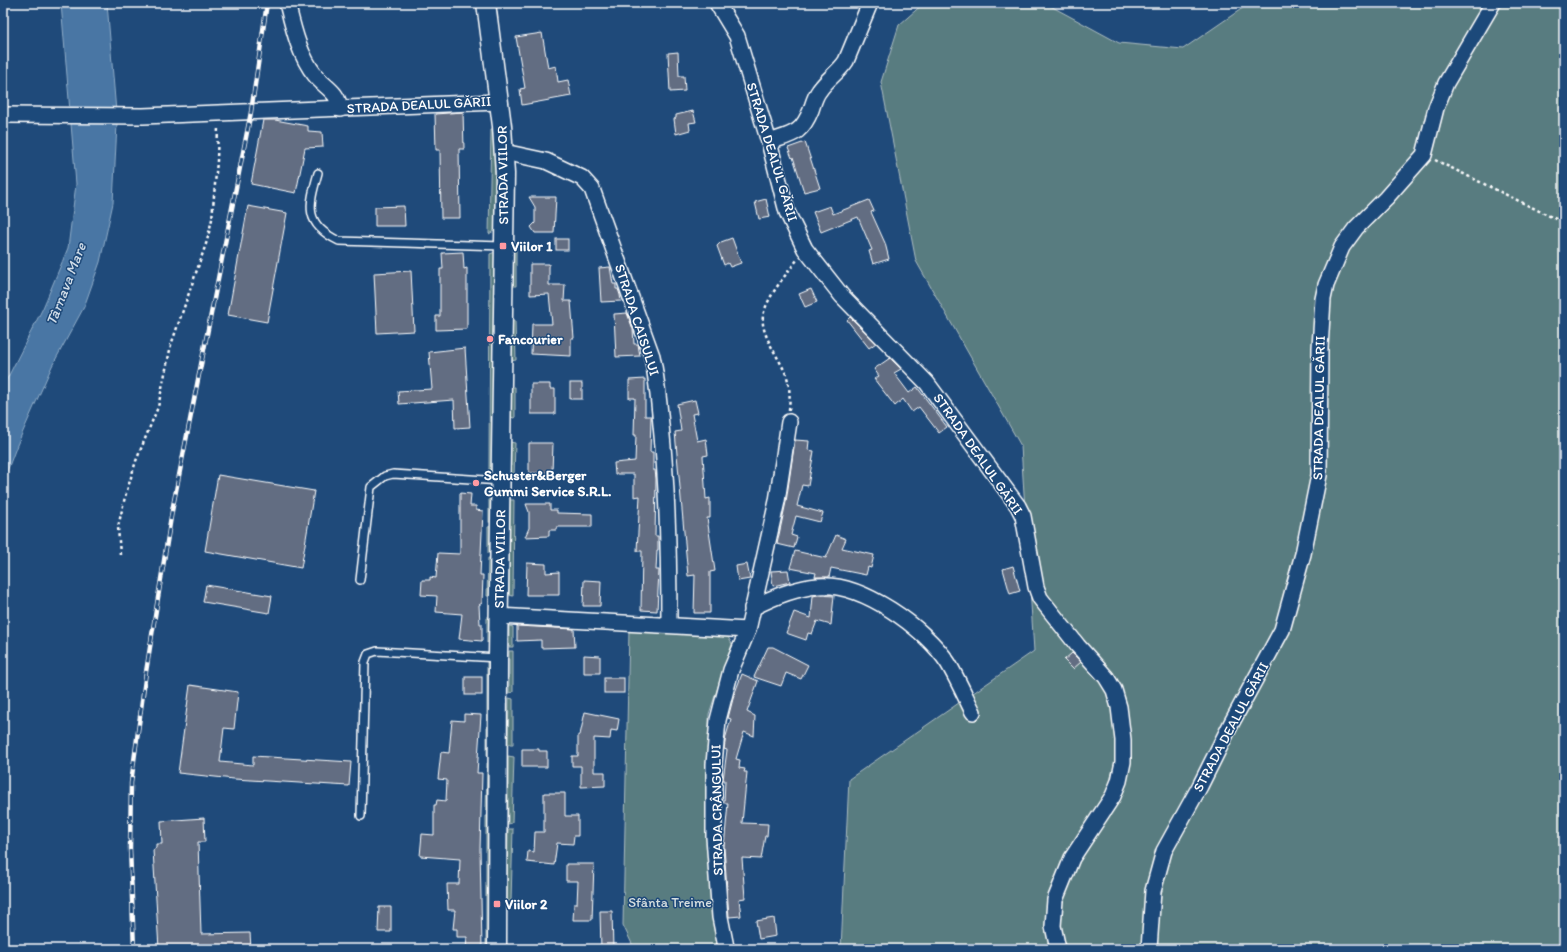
<svg xmlns="http://www.w3.org/2000/svg" width="1567" height="952" viewBox="0 0 1567 952" font-family="Itim,sans-serif">
<style>
.green{fill:#597b80;stroke:#acbdc0}
.water{fill:#4876a4;stroke:#91adc8}
.building{fill:#626d82;stroke:#fff}
.lines{fill:none;stroke-linecap:round;stroke-linejoin:round}
.service-casing{stroke:#fff;stroke-width:10}
.minor-casing{stroke:#fff;stroke-width:18}
.tertiary-casing{stroke:#fff;stroke-width:21}
.path{stroke:#fff;stroke-width:2.5;stroke-dasharray:3 3;stroke-linecap:butt}
.service{stroke:#1f4a7a;stroke-width:7}
.minor{stroke:#1f4a7a;stroke-width:15}
.tertiary{stroke:#1f4a7a;stroke-width:18}
.rail-casing{stroke:#fff;stroke-width:4.5}
.rail{stroke:#1f4a7a;stroke-width:3;stroke-dasharray:9;stroke-linecap:butt}
.poi-dot{fill:#ff9aa2;stroke:#1f4a7a;stroke-width:1.5}
.labels{text-anchor:middle;dominant-baseline:central;stroke-width:3;stroke-linejoin:round;paint-order:stroke}
.street-label{font-size:14px;fill:#fff;stroke:#1f4a7a}
.poi-label{font-size:14px;font-weight:bold;fill:#fff;stroke:#1f4a7a;text-anchor:start}
.park-label{font-size:14px;fill:#d6dedf;stroke:#1f4a7a}
.water-label{font-size:15px;font-style:italic;fill:#d1dde8;stroke:#1f4a7a}
</style>
<rect width="100%" height="100%" fill="#1f4a7a"/>
<filter id="ink" filterUnits="userSpaceOnUse"><feTurbulence type="fractalNoise" baseFrequency=".025" numOctaves="2"/><feDisplacementMap in="SourceGraphic" scale="8" xChannelSelector="R" yChannelSelector="G"/><feConvolveMatrix kernelMatrix="1 2 1 2 8 2 1 2 1" color-interpolation-filters="sRGB"/></filter>
<g filter="url(#ink)">
<!-- green -->
<g class="green">
<polygon points="924,3 1045,3 1119,43 1183,49 1250,3 1564,3 1564,949 841,949 849,779 1034,651 1021,446 916,261 881,82 899,25"/>
<polygon points="491,129 495,129 497,229 489,234"/>
<polygon points="511,242 516,243 516,286 511,286"/>
<polygon points="495,252 494,466 489,471 490,254"/>
<polygon points="511,321 515,321 516,360 511,361"/>
<polygon points="511,387 515,387 515,418 510,417"/>
<polygon points="510,442 515,443 514,476 510,476"/>
<rect x="489" y="491" width="5" height="31"/>
<polygon points="510,500 514,500 513,596 509,595"/>
<polygon points="494,526 495,553 488,553 488,527"/>
<polygon points="488,558 495,558 495,596 487,596"/>
<polygon points="487,617 494,618 495,632 487,643"/>
<polygon points="509,626 513,627 513,647 509,647"/>
<polygon points="629,629 668,631 728,637 732,644 709,714 710,834 720,926 716,949 637,949 633,946 623,925"/>
<polygon points="509,651 513,651 513,692 509,693"/>
<polygon points="487,660 492,664 495,756 487,756"/>
<polygon points="509,698 513,699 513,744 508,744"/>
<polygon points="508,756 514,757 512,823 508,824"/>
<polygon points="495,762 494,810 486,810 487,763"/>
<polygon points="486,816 493,816 492,949 486,949"/>
<polygon points="508,829 513,829 511,901 507,901"/>
</g>
<!-- water -->
<polygon class="water" points="61,3 107,3 117,124 113,203 100,262 84,307 52,366 17,445 3,482 3,387 43,308 68,248 76,184"/>
<!-- building -->
<g class="building">
<polygon points="542,33 548,68 556,66 558,82 568,80 571,96 522,105 520,89 525,88 516,37"/>
<polygon points="678,52 679,76 684,76 685,91 670,92 668,53"/>
<polygon points="693,111 696,122 689,123 690,130 676,134 674,119 676,118 676,115"/>
<polygon points="463,112 464,149 459,149 460,218 441,218 440,150 436,150 435,114"/>
<polygon points="263,120 275,120 308,126 308,131 322,132 323,147 305,148 296,193 251,184"/>
<polygon points="805,142 820,188 804,192 793,157 792,158 788,148"/>
<polygon points="529,197 556,197 554,233 535,233 531,227 535,223 535,207"/>
<polygon points="766,199 770,217 759,219 755,202"/>
<polygon points="869,200 874,211 871,212 885,243 889,259 873,264 869,251 872,250 858,217 821,232 813,212 830,206 833,214"/>
<polygon points="248,206 287,213 267,322 228,315"/>
<polygon points="404,206 405,226 375,226 375,207"/>
<polygon points="732,238 741,263 730,267 728,263 724,265 717,246 721,242"/>
<rect x="556" y="239" width="12" height="11"/>
<polygon points="463,252 464,269 467,268 467,329 436,330 436,316 440,316 440,269 443,269 442,253"/>
<polygon points="530,264 549,264 549,285 565,285 564,301 571,301 574,338 571,338 571,356 531,354 532,324 552,324 549,294 530,295"/>
<polygon points="610,267 613,284 616,284 616,289 618,289 620,295 621,301 601,302 599,268"/>
<polygon points="411,271 414,331 377,333 374,273"/>
<polygon points="811,289 817,302 805,307 799,294"/>
<polygon points="627,313 633,329 634,344 638,344 640,356 616,357 614,314"/>
<polygon points="850,317 876,343 869,348 847,320"/>
<polygon points="465,348 470,427 455,428 454,400 399,404 398,391 432,389 429,352"/>
<polygon points="890,358 901,369 894,373 909,393 917,387 947,427 939,433 919,407 912,412 903,399 895,406 874,379 879,376 874,369"/>
<polygon points="645,379 645,416 651,416 650,452 653,452 653,470 655,470 656,479 655,536 658,536 658,550 657,550 656,570 659,570 657,611 641,610 642,551 637,551 640,496 634,497 634,474 615,474 614,463 635,461 636,435 634,435 635,398 629,398 629,380"/>
<rect x="570" y="383" width="12" height="16"/>
<polygon points="531,384 550,384 550,389 555,389 555,414 531,414"/>
<polygon points="695,400 698,413 692,414 697,441 706,439 708,455 703,456 706,499 710,498 710,518 707,518 715,571 710,572 710,613 694,613 695,575 688,576 675,432 681,431 677,404"/>
<polygon points="795,440 809,441 808,450 814,451 808,486 802,485 797,506 823,513 820,522 796,516 791,535 797,537 794,548 777,544 786,502"/>
<polygon points="529,443 553,443 552,473 529,473"/>
<polygon points="218,475 314,491 301,568 205,551"/>
<polygon points="460,493 471,494 470,506 476,506 476,510 483,511 480,575 483,575 482,603 479,605 480,624 482,624 482,641 459,639 462,614 436,612 437,596 421,595 422,580 430,580 430,577 436,578 438,553 460,554"/>
<polygon points="526,504 550,504 550,510 557,510 557,513 592,514 592,527 557,527 557,530 549,530 549,536 525,537 529,528 529,512"/>
<polygon points="836,535 846,539 842,548 874,555 871,568 868,567 866,575 831,568 829,577 815,577 816,573 790,568 795,551 826,558"/>
<polygon points="527,563 546,564 546,573 559,572 559,595 526,595"/>
<polygon points="747,564 750,579 738,581 736,566"/>
<polygon points="1013,566 1020,591 1010,594 1003,569"/>
<polygon points="788,570 790,582 773,586 771,571"/>
<polygon points="584,580 601,581 600,606 583,606"/>
<polygon points="206,585 272,596 269,613 203,602"/>
<polygon points="818,595 834,596 831,625 817,621 812,634 808,633 806,640 786,633 794,612 811,618 813,596"/>
<polygon points="517,626 574,629 575,647 541,648 541,640 517,641"/>
<polygon points="768,647 773,647 808,665 801,679 786,673 781,686 754,677"/>
<polygon points="1072,653 1081,662 1073,669 1064,660"/>
<polygon points="584,655 600,656 600,673 584,673"/>
<polygon points="742,674 758,681 747,712 755,716 754,736 744,732 736,759 740,760 739,768 745,769 744,772 747,772 742,823 768,824 767,836 765,836 761,859 742,858 745,898 739,899 741,916 729,917 724,847 728,803 724,803 725,780 723,780 727,750 724,749 726,736 731,719 728,718 734,695"/>
<rect x="465" y="677" width="17" height="18"/>
<rect x="604" y="678" width="20" height="15"/>
<polygon points="190,685 238,692 234,729 224,728 220,762 253,765 253,756 351,762 349,786 234,779 178,773"/>
<polygon points="585,712 619,719 617,731 611,730 610,739 594,738 594,772 605,772 605,786 581,787 581,766 572,766 572,756 578,756 578,735 580,735"/>
<polygon points="464,714 481,715 477,773 482,773 480,849 482,949 466,949 467,937 457,937 457,929 453,929 455,910 448,910 447,884 459,884 460,859 420,856 422,834 434,835 434,805 436,805 437,800 446,801 447,780 438,779 441,752 449,753 452,720 464,721"/>
<polygon points="522,749 539,749 539,751 547,751 547,767 522,767"/>
<polygon points="544,793 565,793 565,816 578,816 578,836 574,836 573,844 557,843 554,865 527,862 528,851 534,852 535,832 544,832"/>
<polygon points="204,818 205,842 198,842 201,934 250,933 251,949 159,949 153,850 156,848 156,844 162,844 161,821"/>
<polygon points="566,864 594,864 592,920 573,920 574,904 577,904 578,881 566,881"/>
<polygon points="379,907 391,907 391,932 378,932"/>
<polygon points="600,911 612,911 613,949 601,949"/>
<polygon points="774,918 776,936 759,939 756,921"/>
</g>
<g class="lines">
<!-- service casing -->
<g class="service-casing">
<g id="service">
<path d="M318,173C309,205 303,224 339,241L503,246"/>
<polyline points="360,580 371,487 385,476 393,474 501,481"/>
<polyline points="361,816 365,662 368,654 377,651 498,658"/>
</g>
</g>
<!-- minor casing -->
<g class="minor-casing">
<g id="minor">
<path d="M287,3C293,27 299,55 315,75C325,88 338,91 340,109"/>
<polyline points="717,3 737,36 769,142 787,212 805,249 842,296 927,383 1018,506 1023,516 1036,587 1040,598 1078,646 1106,677 1114,690 1119,707 1123,740 1123,762 1119,781 1113,796 1072,858 1055,900 1053,926 1058,949"/>
<polyline points="3,115 143,116 499,102"/>
<path d="M769,142C792,134 801,135 811,110C813,104 815,96 819,91C827,79 839,72 846,61L870,3"/>
<path d="M504,152L546,161L582,178L592,189L652,356C657,379 659,402 661,425C668,492 669,559 669,625"/>
<path d="M752,608C773,597 795,588 818,586C862,582 925,628 948,663C957,678 965,696 973,712"/>
<polyline points="499,616 748,630"/>
<polyline points="726,947 720,917 714,837 714,764 718,720 731,670 748,630 777,501 789,422"/>
<polyline points="1149,949 1153,891 1164,851 1200,786 1232,722 1282,630 1303,554 1319,475 1320,348 1323,299 1326,285 1342,247 1356,228 1386,198 1424,155 1436,108 1446,83 1493,3"/>
</g>
</g>
<!-- tertiary casing -->
<g class="tertiary-casing">
<polyline id="tertiary" points="486,3 502,126 505,174 498,658 497,949"/>
</g>
<!-- path -->
<g class="path">
<polyline points="1435,160 1564,223"/>
<path d="M789,410C790,398 790,388 787,377C780,357 757,332 764,312C770,293 785,276 797,260"/>
<polyline points="120,555 118,527 125,497 136,461 158,407 171,345 207,241 212,219 217,161 218,126"/>
</g>
<!-- service -->
<use href="#service" class="service"/>
<!-- minor -->
<use href="#minor" class="minor"/>
<!-- tertiary -->
<use href="#tertiary" class="tertiary"/>
<!-- rail casing -->
<g class="rail-casing">
<polyline id="rail" points="134,949 130,848 131,783 146,672 172,511 251,112 267,3"/>
</g>
<!-- rail -->
<use href="#rail" class="rail"/>
</g>
</g>
<!-- markers -->
<g class="poi-dot">
<rect x="499" y="242" width="8" height="8" rx="2"/>
<circle cx="490" cy="339" r="4"/>
<circle cx="476" cy="483" r="4"/>
<rect x="493" y="900" width="8" height="8" rx="2"/>
</g>
<g class="labels">
<!-- street labels -->
<g class="street-label">
<text transform="translate(419 105) rotate(-3)">STRADA DEALUL GĂRII</text>
<text transform="translate(772 152) rotate(73)">STRADA DEALUL GĂRII</text>
<text transform="translate(503 175) rotate(-91)">STRADA VIILOR</text>
<text transform="translate(637 320) rotate(72)">STRADA CAISULUI</text>
<text transform="translate(1319 408) rotate(-89)">STRADA DEALUL GĂRII</text>
<text transform="translate(978 454) rotate(55)">STRADA DEALUL GĂRII</text>
<text transform="translate(500 559) rotate(-89)">STRADA VIILOR</text>
<text transform="translate(1231 727) rotate(-62)">STRADA DEALUL GĂRII</text>
<text transform="translate(717 810) rotate(-91)">STRADA CRÂNGULUI</text>
</g>
<!-- poi labels -->
<g class="poi-label">
<text x="511" y="246">Viilor 1</text>
<text x="498" y="339">Fancourier</text>
<text x="484" y="475">Schuster&amp;Berger<tspan x="484" dy="16">Gummi Service S.R.L.</tspan></text>
<text x="505" y="904">Viilor 2</text>
</g>
<!-- park labels -->
<g class="park-label">
<text x="670" y="902">Sfânta Treime</text>
</g>
<!-- water labels -->
<g class="water-label">
<text transform="translate(66 284) rotate(-69)">Târnava Mare</text>
</g>
</g>
<!-- margin -->
<rect width="1567" height="952" fill="none" stroke="#1f4a7a" stroke-width="16"/>
<rect x="8" y="8" width="1551" height="936" fill="none" stroke="#fff" stroke-width="1.5" filter="url(#ink)"/>
</svg>
